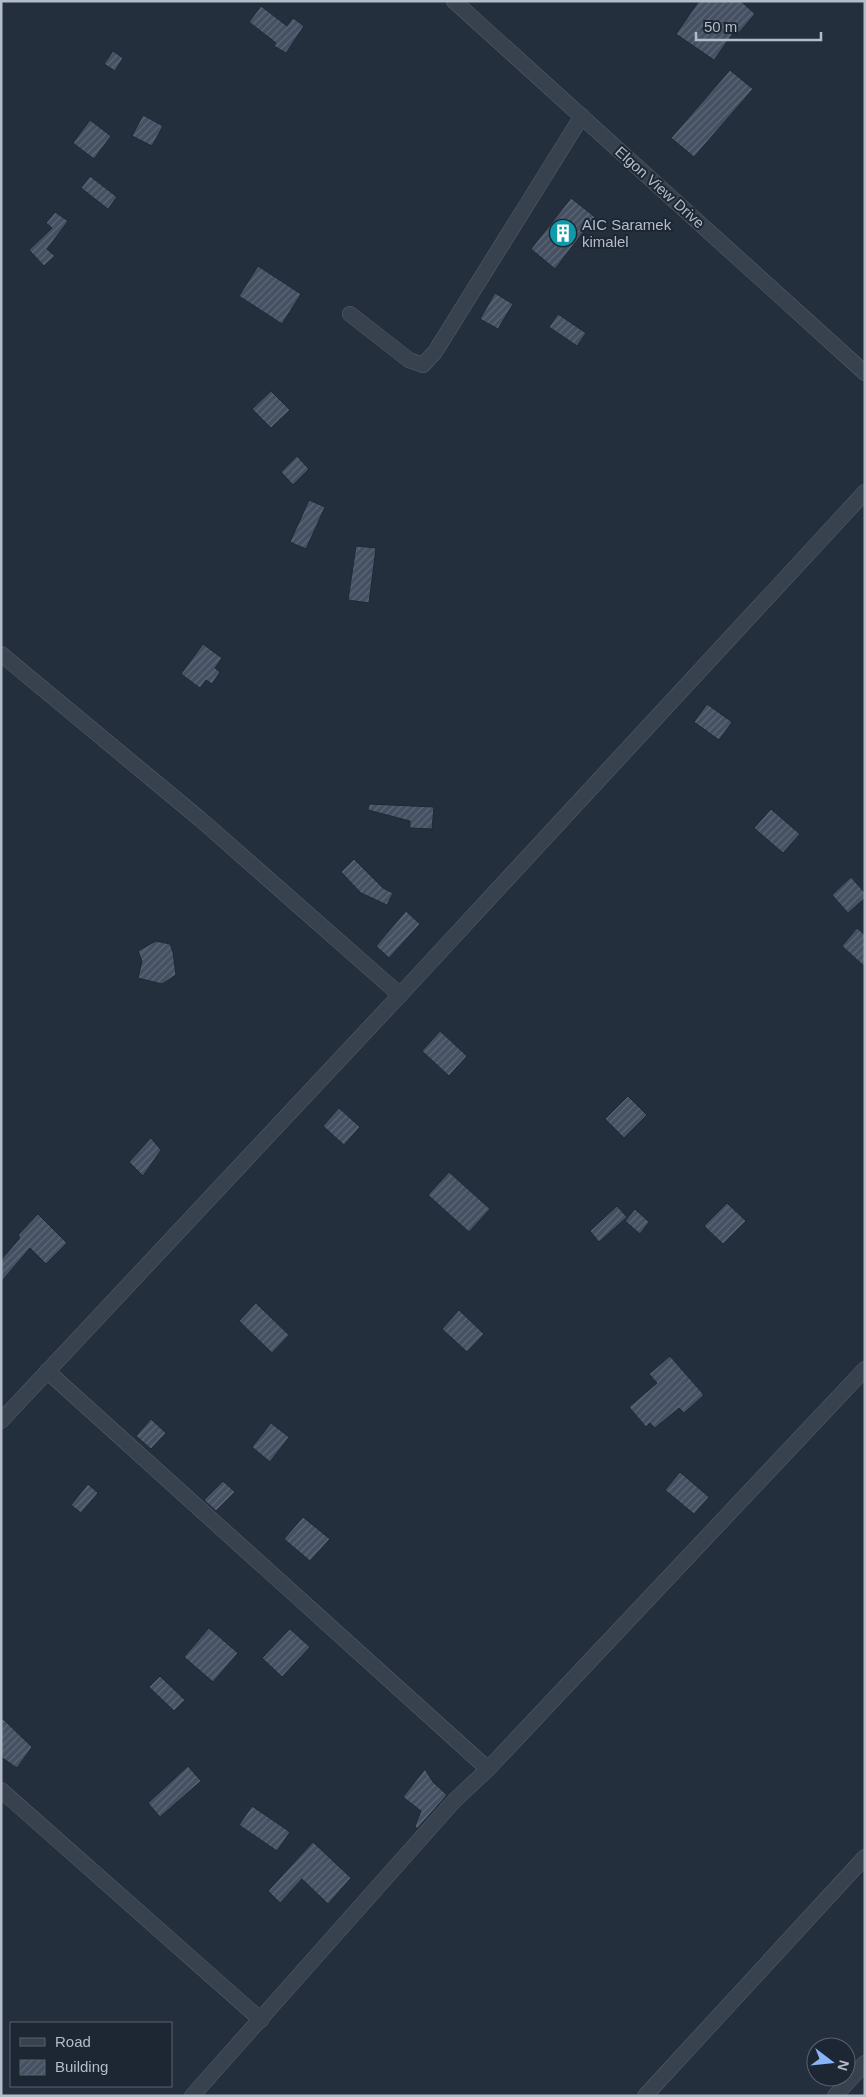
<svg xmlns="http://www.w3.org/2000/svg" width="866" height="2097" viewBox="0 0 866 2097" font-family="Helvetica,sans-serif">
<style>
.building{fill:url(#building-hatch);stroke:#1f2835}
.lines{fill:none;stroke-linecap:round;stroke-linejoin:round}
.street-casing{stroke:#565f6c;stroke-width:16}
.street{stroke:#38414e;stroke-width:15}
.labels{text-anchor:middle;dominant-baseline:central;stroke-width:4;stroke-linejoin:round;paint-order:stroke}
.street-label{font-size:15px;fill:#b4bcc9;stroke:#1d2633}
.poi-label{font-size:15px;fill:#b4bcc9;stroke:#1d2633;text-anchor:start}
</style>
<defs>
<pattern id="building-hatch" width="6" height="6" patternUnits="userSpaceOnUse" patternTransform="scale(1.25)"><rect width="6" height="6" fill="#455162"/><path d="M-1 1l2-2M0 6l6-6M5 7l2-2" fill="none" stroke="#5d6877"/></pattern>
</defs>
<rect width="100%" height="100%" fill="#242f3e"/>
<!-- building -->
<g class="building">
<polygon points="699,1 741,1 755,14 737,35 734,32 714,60 676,34"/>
<polygon points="261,6 287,26 293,18 304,26 286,53 274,46 276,43 249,22"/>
<polygon points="113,51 123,58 115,71 104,64"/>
<polygon points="730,70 753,89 694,157 671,138"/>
<polygon points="143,115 163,126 152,146 132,136"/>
<polygon points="90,120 111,136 94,159 73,143"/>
<polygon points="90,176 117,197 108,209 81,188"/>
<polygon points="571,198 595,217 555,269 531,249"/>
<polygon points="55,212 68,221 47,249 55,256 44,266 29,250 52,228 46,223"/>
<polygon points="258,266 301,294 282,324 239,296"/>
<polygon points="495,293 513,304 498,329 480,319"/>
<polygon points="558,314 586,333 577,346 549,327"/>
<polygon points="271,391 290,410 271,428 252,409"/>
<polygon points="297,456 309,469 293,485 281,472"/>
<polygon points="309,500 325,507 306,549 290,542"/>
<polygon points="356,546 376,548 369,603 348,600"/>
<polygon points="203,644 222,658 215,668 220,672 212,684 206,680 200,688 181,674"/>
<polygon points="707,704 732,722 719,740 694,722"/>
<polygon points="369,804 434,807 432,829 410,828 410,821 368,810"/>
<polygon points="771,809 800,834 783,853 754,828"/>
<polygon points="354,859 383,888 393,893 387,905 361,893 341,872"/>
<polygon points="851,877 865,893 865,898 848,913 832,895"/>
<polygon points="406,911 420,924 389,958 376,946"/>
<polygon points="857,928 865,935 865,967 842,946"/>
<polygon points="156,941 170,944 173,952 176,975 162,984 138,978 142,961 138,951"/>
<polygon points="440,1031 467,1056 449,1076 422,1051"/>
<polygon points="628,1096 647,1115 624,1138 605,1119"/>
<polygon points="339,1108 360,1127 344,1145 323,1126"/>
<polygon points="151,1138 161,1150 143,1176 129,1162"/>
<polygon points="449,1172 490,1209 469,1232 428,1195"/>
<polygon points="727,1203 746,1221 723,1244 704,1226"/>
<polygon points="617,1206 627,1217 599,1242 590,1231"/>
<polygon points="635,1209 649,1222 640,1234 625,1221"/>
<polygon points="38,1214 67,1243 46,1264 30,1248 1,1282 1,1260 20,1238 18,1235"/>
<polygon points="256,1303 289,1335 272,1353 239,1321"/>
<polygon points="459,1310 484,1334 467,1352 442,1329"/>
<polygon points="670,1356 704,1395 684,1413 679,1408 655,1428 650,1423 646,1427 629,1407 657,1383 649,1374"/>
<polygon points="151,1419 166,1433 151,1449 136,1436"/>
<polygon points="271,1423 289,1437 270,1462 252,1447"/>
<polygon points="680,1472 709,1497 694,1514 665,1490"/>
<polygon points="223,1481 235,1492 216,1511 204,1500"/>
<polygon points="88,1484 98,1493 81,1513 71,1505"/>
<polygon points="303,1517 330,1539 310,1561 284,1539"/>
<polygon points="209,1628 238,1653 213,1682 184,1657"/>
<polygon points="290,1629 310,1647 282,1677 262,1658"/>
<polygon points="160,1676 185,1700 174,1711 149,1687"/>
<polygon points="1,1717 32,1747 17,1768 1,1757"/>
<polygon points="188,1766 201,1781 160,1817 148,1803"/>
<polygon points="425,1769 433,1782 447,1795 417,1829 415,1826 421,1811 403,1797"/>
<polygon points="252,1806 290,1832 277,1851 239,1825"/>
<polygon points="313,1842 351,1878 328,1904 302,1879 280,1903 268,1891"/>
</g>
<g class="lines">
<!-- street casing -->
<g class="street-casing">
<g id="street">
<polyline points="454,1 865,373"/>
<polyline points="350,314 409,360 423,365 435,352 582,116"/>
<polyline points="1,654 200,819 400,995"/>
<polyline points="47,1371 488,1769"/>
<polyline points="1,1421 400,995 865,492"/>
<polyline points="1,1790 261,2020"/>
<polyline points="192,2096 454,1801 488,1769 865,1369"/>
<polyline points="645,2096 865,1857"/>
<polyline points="835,2096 865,2063"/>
</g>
</g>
<!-- street -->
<use href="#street" class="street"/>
</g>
<!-- icons -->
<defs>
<g id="building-disc" transform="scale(1.4375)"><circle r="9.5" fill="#0f9aa8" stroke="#1d2633"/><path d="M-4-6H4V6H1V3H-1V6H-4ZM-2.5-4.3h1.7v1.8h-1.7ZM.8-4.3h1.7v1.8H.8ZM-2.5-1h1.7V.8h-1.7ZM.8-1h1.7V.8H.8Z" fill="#fff"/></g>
</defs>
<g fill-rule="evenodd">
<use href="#building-disc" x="563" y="233"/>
</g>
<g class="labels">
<!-- street labels -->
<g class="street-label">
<text transform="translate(660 187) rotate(42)">Elgon View Drive</text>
</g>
<!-- poi labels -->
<g class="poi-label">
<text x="582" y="224">AIC Saramek<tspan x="582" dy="17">kimalel</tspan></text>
</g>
</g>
<!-- border -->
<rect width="866" height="2097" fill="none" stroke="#b4bcc9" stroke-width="5"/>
<!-- legend -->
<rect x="10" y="2022" width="162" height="65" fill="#1d2633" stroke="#59626f"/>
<rect x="20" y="2038" width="25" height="8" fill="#38414e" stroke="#59626f"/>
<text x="55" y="2047" font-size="15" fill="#b4bcc9">Road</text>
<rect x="20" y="2060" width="25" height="15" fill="url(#building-hatch)" stroke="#59626f"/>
<text x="55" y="2072" font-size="15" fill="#b4bcc9">Building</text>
<!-- north arrow -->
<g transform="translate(831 2062) rotate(106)"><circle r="24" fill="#1d2633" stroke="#59626f"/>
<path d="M0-4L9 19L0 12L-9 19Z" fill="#8ab4f8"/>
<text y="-8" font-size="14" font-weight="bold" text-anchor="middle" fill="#b4bcc9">N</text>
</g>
<!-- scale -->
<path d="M696 32v8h125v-8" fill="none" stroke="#b4bcc9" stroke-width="2.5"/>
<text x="704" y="32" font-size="15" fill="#b4bcc9" stroke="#1d2633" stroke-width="4" paint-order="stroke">50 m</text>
</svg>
